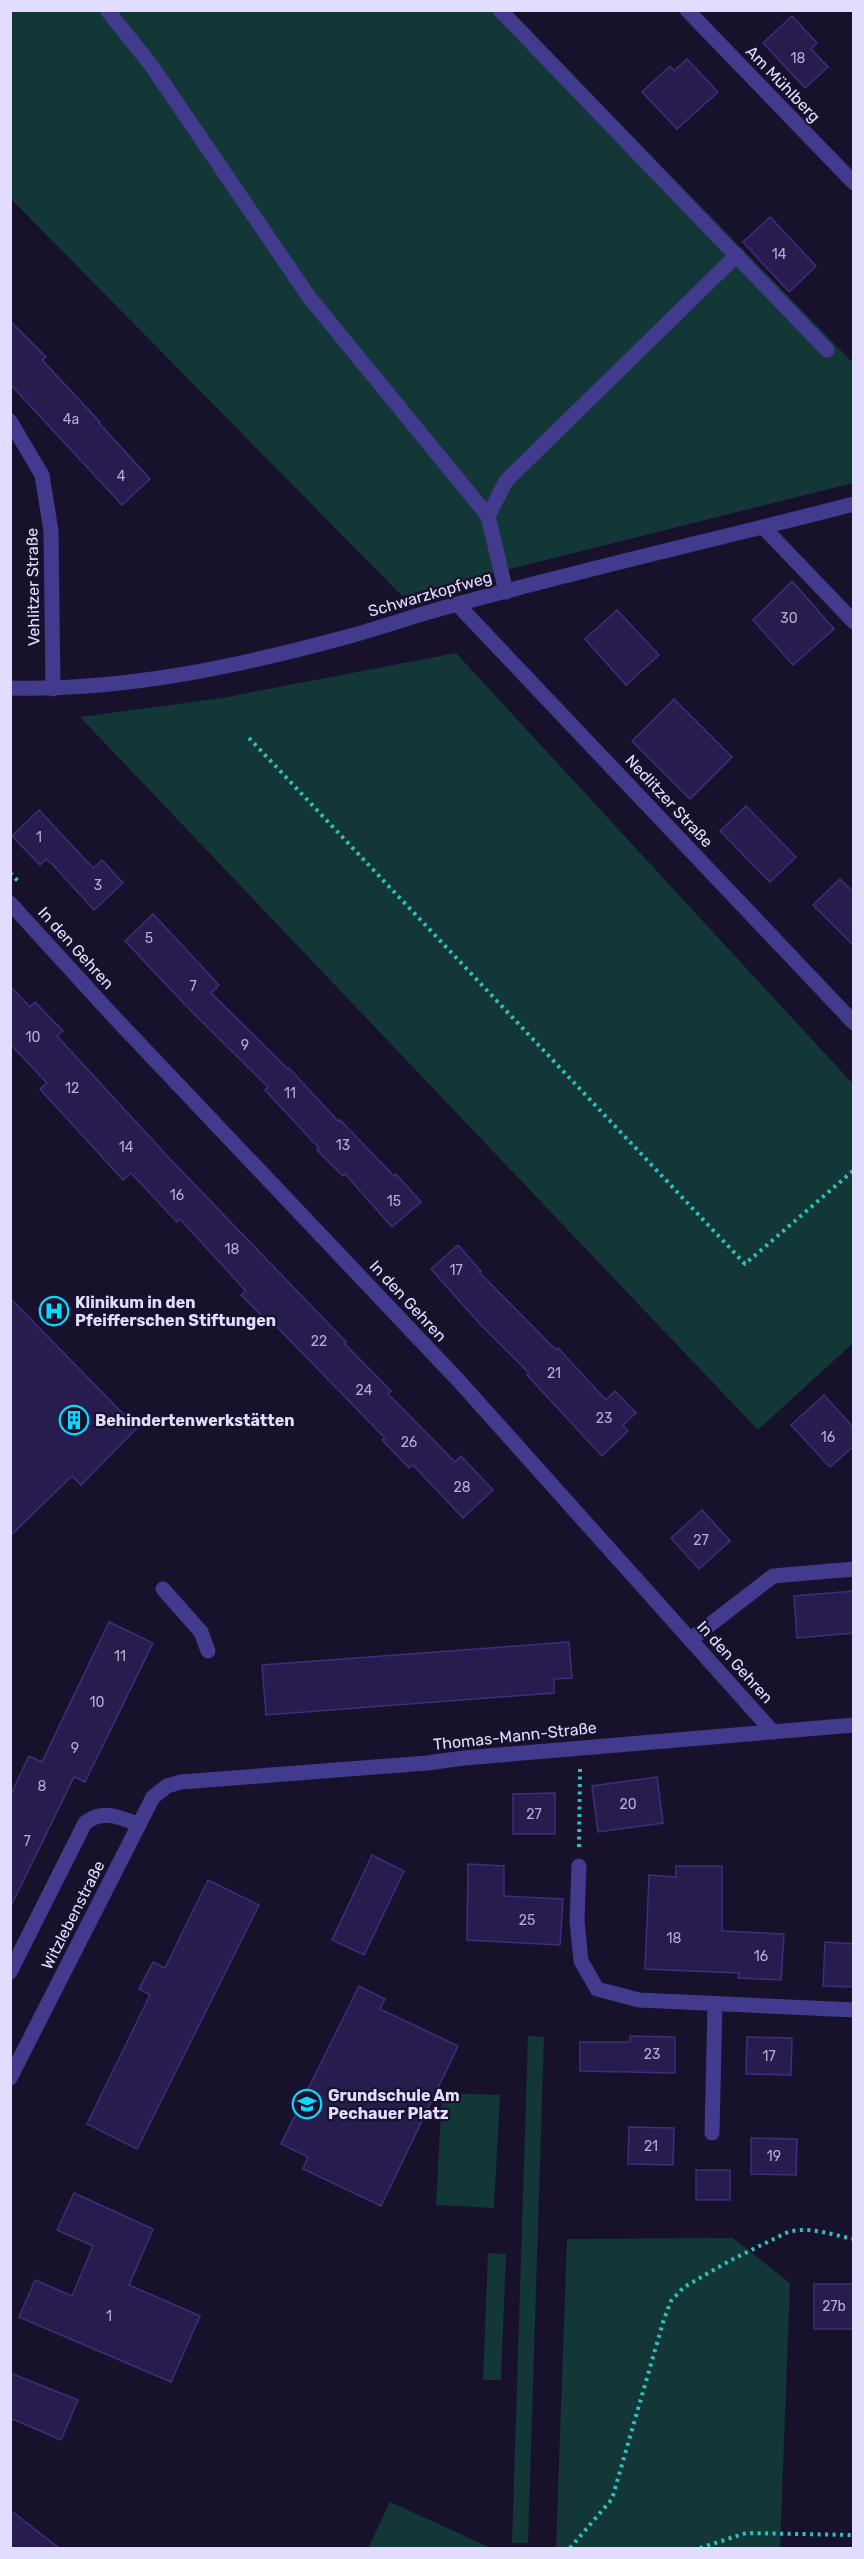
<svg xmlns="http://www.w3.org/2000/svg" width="864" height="2559" viewBox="0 0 864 2559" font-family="Rubik,sans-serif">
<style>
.green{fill:#133637}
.building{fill:#281c4e;stroke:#402d7b;stroke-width:1.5}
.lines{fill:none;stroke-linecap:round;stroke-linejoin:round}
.path{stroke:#2dc2c0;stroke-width:4;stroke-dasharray:3 4.5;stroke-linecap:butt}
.minor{stroke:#413a8d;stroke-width:15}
.labels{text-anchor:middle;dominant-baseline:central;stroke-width:4.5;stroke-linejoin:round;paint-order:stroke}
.number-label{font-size:14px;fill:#b4acd3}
.street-label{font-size:16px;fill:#e2dcff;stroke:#17112c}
.poi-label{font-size:16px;font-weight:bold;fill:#e2dcff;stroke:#17112c;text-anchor:start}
</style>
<rect width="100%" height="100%" fill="#17112c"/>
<!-- green -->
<g class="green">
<polygon points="10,11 511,11 853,363 853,483 402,596 11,199"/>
<polygon points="456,653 853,1084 853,1343 758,1430 80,717 222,698"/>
<polygon points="528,2036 544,2037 528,2543 512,2543"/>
<polygon points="442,2093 500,2095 494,2208 436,2205"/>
<polygon points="733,2238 790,2283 780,2548 556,2548 567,2239"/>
<polygon points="488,2253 506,2254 501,2380 483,2380"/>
<polygon points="390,2502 491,2548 368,2548"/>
</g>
<!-- building -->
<g class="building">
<polygon points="792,16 817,43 811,49 828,67 805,88 763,43"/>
<polygon points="687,59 718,92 677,129 642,92 670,66 674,71"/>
<polygon points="770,217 816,266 789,292 743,242"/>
<polygon points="10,321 46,357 42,360 100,422 99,423 150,479 122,505 10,384"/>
<polygon points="792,581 834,629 793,665 753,620"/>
<polygon points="617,610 659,655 626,685 585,639"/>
<polygon points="674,699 732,757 690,799 632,741"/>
<polygon points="746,806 796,857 770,882 720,831"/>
<polygon points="39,810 93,868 102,860 123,883 94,910 53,865 46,859 40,865 12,836"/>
<polygon points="840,879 854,893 854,946 813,905"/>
<polygon points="153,914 219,985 211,993 288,1069 289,1068 338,1121 340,1120 394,1176 396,1174 421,1202 392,1227 345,1174 343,1176 317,1150 319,1148 265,1090 268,1087 192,1012 125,941"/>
<polygon points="10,986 30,1007 35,1002 63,1031 57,1036 170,1159 346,1342 345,1344 391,1391 388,1394 455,1462 461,1456 493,1490 463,1518 413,1465 409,1468 382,1440 385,1438 276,1326 274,1328 241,1295 246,1291 180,1219 177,1222 131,1173 123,1180 40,1089 47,1083 10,1044"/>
<polygon points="458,1245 481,1271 479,1272 556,1350 558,1348 606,1400 615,1391 636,1413 623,1425 628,1431 602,1456 527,1375 529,1373 479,1323 431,1269"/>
<polygon points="10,1298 137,1428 81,1485 72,1476 10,1536"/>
<polygon points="824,1395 854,1428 854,1446 830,1467 791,1425"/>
<polygon points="702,1510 730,1541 699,1569 671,1538"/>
<polygon points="854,1591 854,1633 797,1638 794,1596"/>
<polygon points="109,1622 153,1643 85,1782 74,1777 10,1908 10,1796 29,1756 42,1762"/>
<polygon points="569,1642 572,1678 554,1679 554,1693 266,1715 262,1665"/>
<polygon points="657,1777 663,1823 598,1832 592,1786"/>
<polygon points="555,1793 555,1834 513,1834 513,1794"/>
<polygon points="372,1855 404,1871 364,1955 332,1940"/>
<polygon points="468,1864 504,1866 504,1896 563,1899 560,1945 467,1940"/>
<polygon points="676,1866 722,1866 722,1931 784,1934 781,1980 738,1978 739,1973 645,1969 649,1875 676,1877"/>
<polygon points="208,1880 259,1905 137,2149 87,2124 150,1995 139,1989 153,1962 165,1968"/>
<polygon points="825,1942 854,1944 854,1987 823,1986"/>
<polygon points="359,1986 385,1999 380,2009 458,2046 381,2206 303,2169 308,2157 281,2144"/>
<polygon points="630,2036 675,2037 675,2073 580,2071 580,2042 630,2042"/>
<polygon points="747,2037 792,2038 791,2075 746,2074"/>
<polygon points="629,2127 674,2128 673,2165 628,2164"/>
<polygon points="751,2138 797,2139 796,2175 751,2174"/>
<rect x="696" y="2170" width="34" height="30"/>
<polygon points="74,2193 153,2229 129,2285 200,2316 171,2382 19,2317 35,2280 72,2296 93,2246 57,2230"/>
<rect x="814" y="2284" width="40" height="45"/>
<polygon points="10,2373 78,2400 61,2440 10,2418"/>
<polygon points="10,2510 59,2548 10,2548"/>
</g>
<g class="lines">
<!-- path -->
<g class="path">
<polyline points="249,738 745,1264 854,1170"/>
<polyline points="10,873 20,883"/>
<polyline points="579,1847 580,1768"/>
<path d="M570,2548L612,2499L664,2319L671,2301L684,2287L731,2260L788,2232C810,2226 832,2235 854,2239"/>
<polyline points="700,2548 746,2533 854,2535"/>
</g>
<!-- minor -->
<g class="minor">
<polyline points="107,10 151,65 309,297 488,516"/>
<polyline points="500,10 827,350"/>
<polyline points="687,10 854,183"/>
<polyline points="10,421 42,475 51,531 53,689"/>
<polyline points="763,527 854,622"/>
<polyline points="506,592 488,516 506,481 737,255"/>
<polyline points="457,604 854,1023"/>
<path d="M10,688C125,691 240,666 350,636C386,626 422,613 458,604C589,568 722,538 854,504"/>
<polyline points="10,903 115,1018 459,1381 773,1732"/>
<polyline points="163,1589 201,1632 208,1651"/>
<polyline points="690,1640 773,1576 854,1569"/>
<polyline points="579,1866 577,1921 581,1961 597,1989 639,2000 854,2010"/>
<path d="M10,1972L85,1823C103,1809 120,1817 139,1825"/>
<polyline points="10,2078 153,1797 167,1786 181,1782 427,1763 464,1758 854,1725"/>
<polyline points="712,2133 715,2004"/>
</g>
</g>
<!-- icons -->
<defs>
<g id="hospital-ring" transform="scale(1.5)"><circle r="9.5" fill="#17112c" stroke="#08daff" stroke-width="1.5"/><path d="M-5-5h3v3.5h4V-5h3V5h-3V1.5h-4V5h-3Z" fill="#08daff"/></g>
<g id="building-ring" transform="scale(1.5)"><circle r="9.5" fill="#17112c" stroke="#08daff" stroke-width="1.5"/><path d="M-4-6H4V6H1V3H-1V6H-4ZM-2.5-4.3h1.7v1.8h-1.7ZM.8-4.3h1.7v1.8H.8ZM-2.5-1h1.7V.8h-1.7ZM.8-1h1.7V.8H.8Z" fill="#08daff"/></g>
<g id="school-ring" transform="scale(1.5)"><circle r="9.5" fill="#17112c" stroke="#08daff" stroke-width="1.5"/><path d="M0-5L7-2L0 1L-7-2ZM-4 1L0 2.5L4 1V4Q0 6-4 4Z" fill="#08daff"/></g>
</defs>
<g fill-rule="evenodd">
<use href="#hospital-ring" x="54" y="1311"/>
<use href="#building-ring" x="74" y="1420"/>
<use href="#school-ring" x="307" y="2104"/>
</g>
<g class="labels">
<!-- number labels -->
<g class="number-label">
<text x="798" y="58">18</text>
<text x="779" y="254">14</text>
<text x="71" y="419">4a</text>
<text x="121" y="476">4</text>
<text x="789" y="618">30</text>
<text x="39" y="837">1</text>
<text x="98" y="885">3</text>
<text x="149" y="938">5</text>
<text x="193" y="986">7</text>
<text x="33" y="1037">10</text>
<text x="245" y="1045">9</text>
<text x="72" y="1088">12</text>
<text x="290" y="1093">11</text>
<text x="343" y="1145">13</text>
<text x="126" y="1147">14</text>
<text x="177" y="1195">16</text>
<text x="394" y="1201">15</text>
<text x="232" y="1249">18</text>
<text x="456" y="1270">17</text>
<text x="319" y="1341">22</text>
<text x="554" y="1373">21</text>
<text x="364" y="1390">24</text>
<text x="604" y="1418">23</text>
<text x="828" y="1437">16</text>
<text x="409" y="1442">26</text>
<text x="462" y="1487">28</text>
<text x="701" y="1540">27</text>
<text x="120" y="1656">11</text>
<text x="97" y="1702">10</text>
<text x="75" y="1748">9</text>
<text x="42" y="1786">8</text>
<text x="628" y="1804">20</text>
<text x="534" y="1814">27</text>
<text x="27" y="1841">7</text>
<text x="527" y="1920">25</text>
<text x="674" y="1938">18</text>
<text x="761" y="1956">16</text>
<text x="652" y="2054">23</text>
<text x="769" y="2056">17</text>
<text x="651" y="2146">21</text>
<text x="774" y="2156">19</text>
<text x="834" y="2306">27b</text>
<text x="109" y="2316">1</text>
</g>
<!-- street labels -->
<g class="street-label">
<text transform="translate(783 84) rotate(46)">Am Mühlberg</text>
<text transform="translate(33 587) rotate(-91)">Vehlitzer Straße</text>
<text transform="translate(430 594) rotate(-16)">Schwarzkopfweg</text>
<text transform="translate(669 801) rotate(47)">Nedlitzer Straße</text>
<text transform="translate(76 948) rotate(48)">In den Gehren</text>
<text transform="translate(408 1301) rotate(47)">In den Gehren</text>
<text transform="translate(735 1662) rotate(48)">In den Gehren</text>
<text transform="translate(515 1736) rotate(-6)">Thomas-Mann-Straße</text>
<text transform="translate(73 1915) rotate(-63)">Witzlebenstraße</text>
</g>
<!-- poi labels -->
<g class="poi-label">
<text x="75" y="1302">Klinikum in den<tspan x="75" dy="18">Pfeifferschen Stiftungen</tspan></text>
<text x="95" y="1420">Behindertenwerkstätten</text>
<text x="328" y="2095">Grundschule Am<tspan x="328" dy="18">Pechauer Platz</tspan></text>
</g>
</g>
<!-- border -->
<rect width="864" height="2559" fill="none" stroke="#e2dcff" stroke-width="24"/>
</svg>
